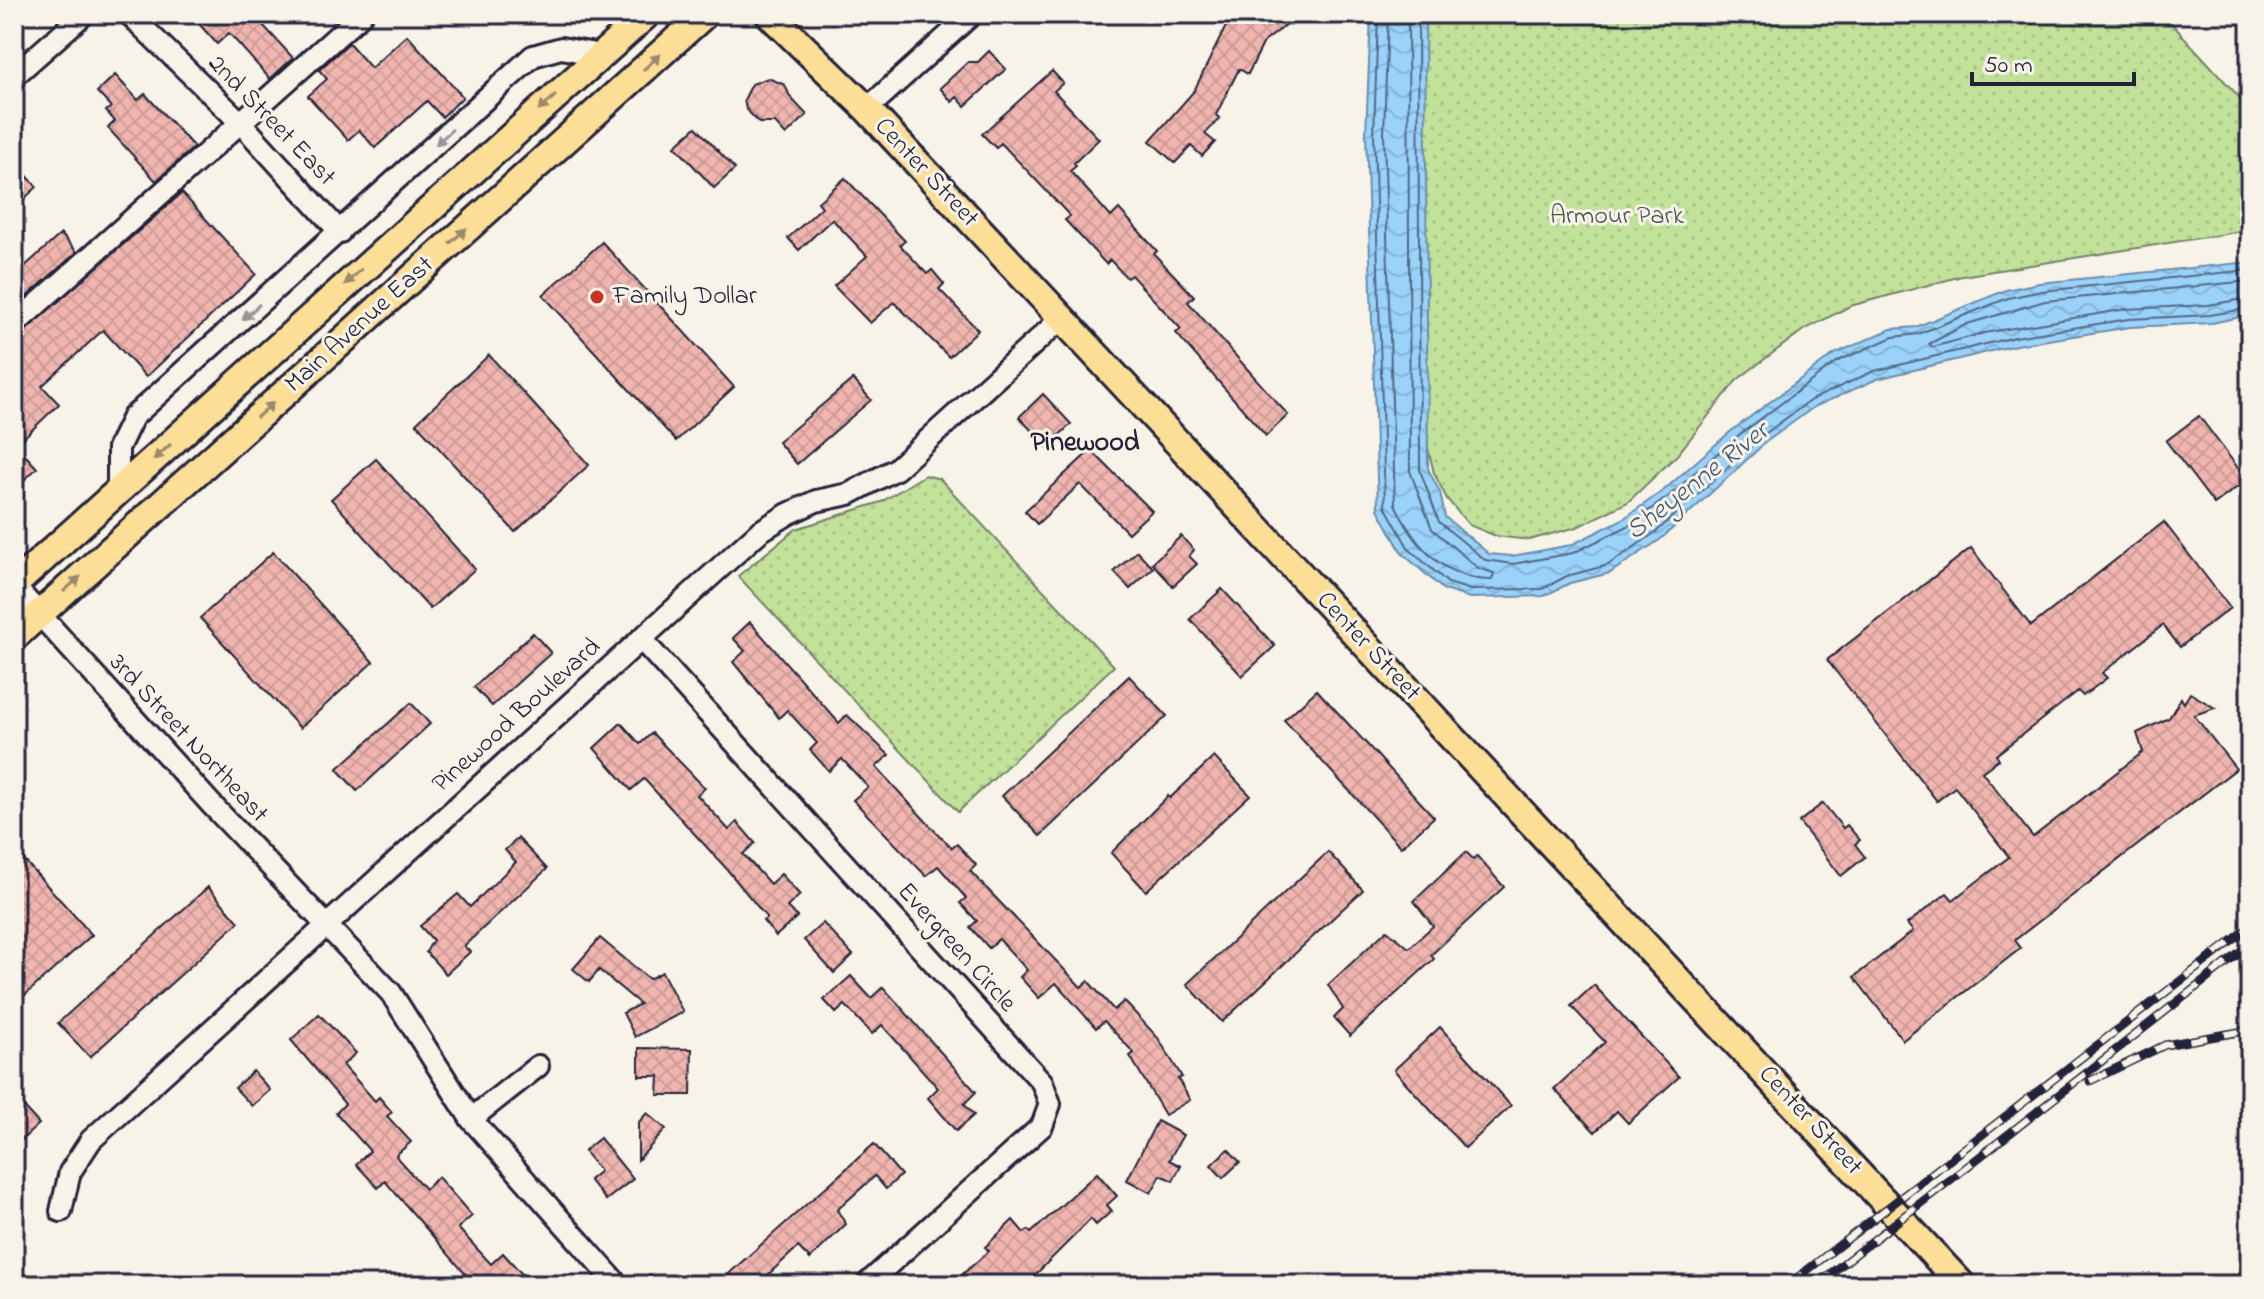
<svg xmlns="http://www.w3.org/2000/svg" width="2264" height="1299" viewBox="0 0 2264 1299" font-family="'Indie Flower',sans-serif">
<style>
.green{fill:url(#green-dots);stroke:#72826a;stroke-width:2}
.water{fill:url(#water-waves);stroke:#6a8cad;stroke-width:2}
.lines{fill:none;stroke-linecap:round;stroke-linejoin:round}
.shore{stroke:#526887;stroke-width:2}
.building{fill:url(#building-cross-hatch);stroke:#22223b;stroke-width:2}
.minor-casing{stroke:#22223b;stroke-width:26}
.major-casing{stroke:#22223b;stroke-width:32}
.minor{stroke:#f7f3e8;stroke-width:20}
.major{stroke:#fdde96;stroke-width:26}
.rail-casing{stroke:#22223b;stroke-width:9}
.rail{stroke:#f7f3e8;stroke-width:6;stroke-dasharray:18;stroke-linecap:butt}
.oneway{fill:#9a896d}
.oneway2{fill:#97959a}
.poi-dot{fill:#c8321e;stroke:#f7f3e8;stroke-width:3}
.labels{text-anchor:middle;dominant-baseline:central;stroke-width:6;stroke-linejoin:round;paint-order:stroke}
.street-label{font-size:26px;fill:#22223b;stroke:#f7f3e8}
.park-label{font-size:26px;fill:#4a5252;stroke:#f7f3e8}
.poi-label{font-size:26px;fill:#22223b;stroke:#f7f3e8;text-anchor:start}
.neighbourhood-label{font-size:28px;font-weight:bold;fill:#22223b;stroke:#f7f3e8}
.water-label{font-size:28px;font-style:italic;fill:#465774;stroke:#f7f3e8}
</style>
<defs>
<pattern id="green-dots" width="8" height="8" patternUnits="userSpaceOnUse" patternTransform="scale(2)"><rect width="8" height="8" fill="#c2e199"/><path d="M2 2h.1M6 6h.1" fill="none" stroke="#a6c185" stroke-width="1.8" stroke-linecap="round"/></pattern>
<pattern id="water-waves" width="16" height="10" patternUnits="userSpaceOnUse" patternTransform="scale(2)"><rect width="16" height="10" fill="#9ad2f9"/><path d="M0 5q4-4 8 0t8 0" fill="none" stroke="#84b4d6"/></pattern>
<pattern id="building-cross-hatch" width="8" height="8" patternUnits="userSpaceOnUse" patternTransform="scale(2)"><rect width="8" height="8" fill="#f0b5ae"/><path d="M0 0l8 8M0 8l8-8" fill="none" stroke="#ce9b97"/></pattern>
</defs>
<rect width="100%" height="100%" fill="#f7f3e8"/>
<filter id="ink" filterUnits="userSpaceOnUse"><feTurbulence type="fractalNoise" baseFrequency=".0125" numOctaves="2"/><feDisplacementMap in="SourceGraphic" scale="16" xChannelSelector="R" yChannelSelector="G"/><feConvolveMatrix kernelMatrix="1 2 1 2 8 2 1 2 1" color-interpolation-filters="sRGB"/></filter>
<g filter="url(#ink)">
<!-- green -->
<g class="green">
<polygon points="1424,14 2163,14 2250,109 2250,230 1962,276 1850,306 1802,331 1737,380 1677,455 1628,502 1577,527 1529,540 1496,536 1469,525 1447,499 1434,473 1426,440 1415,163"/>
<polygon points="925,475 940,479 1114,666 958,812 738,576 796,529 881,502"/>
</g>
<!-- water -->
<polygon class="water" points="1371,14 1425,14 1428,469 1440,492 1445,517 1489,554 1512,556 1571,545 1623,519 1664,490 1730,432 1834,354 1891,329 1916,327 2006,290 2039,283 2250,262 2250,315 2212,323 2130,327 2016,345 1877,379 1814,407 1766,442 1661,539 1610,573 1570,583 1544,596 1470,598 1444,590 1402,553 1378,509 1366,134"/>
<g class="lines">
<!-- shore -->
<g class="shore">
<polyline points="1378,14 1374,134 1385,506 1409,549 1448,583 1471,590 1542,589 1567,576 1608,565 1656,532 1762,436 1811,400 1874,371 2015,337 2129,319 2210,315 2250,308"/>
<path d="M1388,14L1384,134L1395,504C1414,545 1443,580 1492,580L1494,573L1478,568L1432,529L1410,471L1408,14"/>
<polyline points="1418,14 1420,470 1439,522 1485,560 1513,564 1573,553 1628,526 1669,496 1735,438 1838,361 1893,337 1918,334 2008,298 2042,291 2250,270"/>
<polyline points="2250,281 2045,301 1967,324 1929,344 1933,347 1984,333 2127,309 2208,305 2250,298"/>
</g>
</g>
<!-- building -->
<g class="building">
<polygon points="190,14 253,14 293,58 270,79 229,33 217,44"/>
<polygon points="1232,14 1258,25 1298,16 1264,42 1248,74 1239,69 1216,115 1220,118 1205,134 1215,142 1202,156 1191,146 1175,163 1150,141 1194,91"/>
<polygon points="407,35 463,97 442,117 427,101 375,148 359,130 348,140 308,96 327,79 319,70 349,43 371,68"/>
<polygon points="989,51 1006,69 965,106 957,97 952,102 940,88 968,62 978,62"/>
<polygon points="1052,71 1063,83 1054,91 1099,139 1074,163 1076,166 1070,171 1111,217 1119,209 1157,251 1154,254 1194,296 1188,302 1288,415 1266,436 1176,333 1181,329 1131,275 1127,278 1110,260 1106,264 1065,220 1070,216 1001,143 996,148 982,134"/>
<polygon points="115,75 138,100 145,94 194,147 156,181 108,128 115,121 106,111 111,107 97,92"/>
<polygon points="768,78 785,85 790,97 807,115 786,135 775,123 759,123 746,109 744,100 752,84"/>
<polygon points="696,127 735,169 714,188 675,146"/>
<polygon points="14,161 37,187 14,208"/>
<polygon points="845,178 905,241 900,245 927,274 932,270 944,284 939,289 978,330 949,357 894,302 870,323 834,286 867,256 832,219 799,250 788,238 822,207 818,202"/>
<polygon points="182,193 256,274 146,377 103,330 42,386 59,404 16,445 37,468 14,490 14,340"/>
<polygon points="61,234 77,252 15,307 14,276"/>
<polygon points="602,242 734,387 676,441 543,295"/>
<polygon points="489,355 589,465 515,532 416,423"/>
<polygon points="853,379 871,400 797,464 778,442"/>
<polygon points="1043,394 1071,424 1047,447 1019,417"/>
<polygon points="2199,416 2247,480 2214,504 2166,441"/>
<polygon points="1091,450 1152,511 1128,533 1080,484 1037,524 1025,511"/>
<polygon points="376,459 475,569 430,609 331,499"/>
<polygon points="2164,522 2230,608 2180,647 2163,625 2102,673 2107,678 2083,696 2078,691 1996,755 1999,759 1982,772 2033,837 2143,752 2137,733 2169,718 2181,698 2184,703 2190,693 2215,708 2194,715 2236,769 2015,940 2021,948 1903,1040 1854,977 1913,931 1907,924 1947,893 1953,900 2009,857 1955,787 1937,801 1827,660 1971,548 2031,626"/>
<polygon points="1181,536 1194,550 1189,556 1197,564 1173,586 1152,563"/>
<polygon points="1137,551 1153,568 1130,589 1114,572"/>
<polygon points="273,552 373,662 300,728 200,618"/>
<polygon points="1222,589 1275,646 1242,676 1190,619"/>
<polygon points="750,622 839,723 847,715 889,755 876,767 934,830 952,848 957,844 976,865 970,871 1081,987 1088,981 1114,1010 1124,1001 1158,1038 1182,1077 1178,1079 1190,1100 1165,1115 1130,1056 1134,1053 1104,1021 1096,1028 1056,983 1039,998 1020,977 1027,970 999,939 989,948 970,927 977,921 960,903 966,898 938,866 926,876 853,800 868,787 842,759 829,771 810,750 817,743 787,710 779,718 733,662 745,651 733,638"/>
<polygon points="533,633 551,653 492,706 474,687"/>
<polygon points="1129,676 1167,716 1040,836 1002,796"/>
<polygon points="1317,690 1434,817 1401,847 1284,720"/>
<polygon points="411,703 430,724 357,791 337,769"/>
<polygon points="621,723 640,744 652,733 705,788 697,795 729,830 737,822 755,843 743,854 770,884 781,874 800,895 787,907 797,917 776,936 763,921 767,918 725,867 644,779 631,790 594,748"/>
<polygon points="1214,757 1250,795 1146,891 1111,853 1168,796 1170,798"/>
<polygon points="1823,803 1843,828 1847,825 1860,840 1855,844 1865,857 1841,876 1799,822"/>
<polygon points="518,838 547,869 464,946 470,952 446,974 426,952 433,940 420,926 458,894 470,907 516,862 505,850"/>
<polygon points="1328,852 1363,890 1222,1022 1187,984"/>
<polygon points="1466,852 1473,859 1477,856 1504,887 1431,955 1434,959 1350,1036 1334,1018 1343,1009 1328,985 1387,930 1409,948 1433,926 1414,901"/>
<polygon points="23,859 92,935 14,1005 14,868"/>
<polygon points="208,887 239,922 90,1057 58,1023"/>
<polygon points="823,923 853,955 834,973 804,940"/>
<polygon points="600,938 649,979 662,972 683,1012 635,1037 623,1013 640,1004 599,970 589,982 573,969"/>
<polygon points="851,976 871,998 883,987 976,1092 964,1104 974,1115 956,1131 928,1098 938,1088 882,1025 872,1034 845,1005 836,1013 824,1000"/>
<polygon points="1594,985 1679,1077 1628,1123 1617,1111 1595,1132 1554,1089 1605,1042 1571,1006"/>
<polygon points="319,1014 356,1053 343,1065 375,1101 379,1097 392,1112 387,1116 411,1142 396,1155 398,1159 425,1189 438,1177 472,1216 458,1228 491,1264 503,1253 532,1285 475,1285 385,1181 378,1188 356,1164 370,1151 336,1113 345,1104 291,1040"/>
<polygon points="1440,1027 1511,1106 1465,1148 1394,1070"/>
<polygon points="639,1048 692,1049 691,1095 658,1095 659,1076 639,1076"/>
<polygon points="253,1071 270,1090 252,1106 235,1088"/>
<polygon points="14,1096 39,1124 14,1147"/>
<polygon points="647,1113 666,1129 638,1160 638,1123"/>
<polygon points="1157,1121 1183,1135 1169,1160 1181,1166 1173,1181 1161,1175 1151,1193 1127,1180"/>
<polygon points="600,1138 633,1179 606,1200 589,1180 600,1171 584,1151"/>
<polygon points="874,1144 901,1175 886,1189 875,1176 837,1210 846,1224 810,1259 798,1247 757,1285 716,1285"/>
<polygon points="1228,1149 1240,1162 1223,1178 1211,1165"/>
<polygon points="1097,1173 1117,1196 1107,1205 1112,1211 1096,1225 1091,1219 1025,1285 950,1285 989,1251 985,1247 1013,1220 1024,1233 1028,1230 1031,1233"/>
</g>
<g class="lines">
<!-- minor casing -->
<g class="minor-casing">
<g id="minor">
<polyline points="129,14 242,124 340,232"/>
<polyline points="14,76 84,14"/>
<polyline points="867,109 972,14"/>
<polyline points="14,325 362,14"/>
<polyline points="118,492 118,448 133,417 533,56 561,48 601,55"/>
<polyline points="14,586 211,804 391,993 471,1119 618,1285"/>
<polyline points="641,639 1042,1082 1050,1104 1042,1126 866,1285"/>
<polyline points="471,1119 538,1066"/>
<polyline points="61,1211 70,1172 91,1140 759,532 788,514 816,501 849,494 896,469 1062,318"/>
</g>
</g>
<!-- major casing -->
<g class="major-casing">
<g id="major">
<polyline points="769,14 867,109 1962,1285"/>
<polyline points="14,585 647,14"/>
<polyline points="14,637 705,14"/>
</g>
</g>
<!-- minor -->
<use href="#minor" class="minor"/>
<!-- major -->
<use href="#major" class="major"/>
<!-- rail casing -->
<g class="rail-casing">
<g id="rail">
<polyline points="2090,1081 2165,1045 2250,1030"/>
<polyline points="1788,1285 2250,927"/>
<polyline points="1816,1285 2250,945"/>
</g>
</g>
<!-- rail -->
<use href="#rail" class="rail"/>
</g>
<!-- one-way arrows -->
<defs><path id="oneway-solid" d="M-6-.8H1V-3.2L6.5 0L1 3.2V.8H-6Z" transform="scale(2)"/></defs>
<g class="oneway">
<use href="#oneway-solid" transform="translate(652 62) rotate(-42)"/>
<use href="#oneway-solid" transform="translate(547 103) rotate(138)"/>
<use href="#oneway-solid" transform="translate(458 236) rotate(-42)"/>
<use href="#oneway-solid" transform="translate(353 277) rotate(138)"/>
<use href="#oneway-solid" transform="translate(265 410) rotate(-42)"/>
<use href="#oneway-solid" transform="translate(162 452) rotate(138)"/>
<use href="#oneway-solid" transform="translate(72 584) rotate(-42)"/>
</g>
<g class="oneway2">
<use href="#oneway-solid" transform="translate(444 137) rotate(137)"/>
<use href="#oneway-solid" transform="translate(251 312) rotate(138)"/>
</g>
</g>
<!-- markers -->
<circle class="poi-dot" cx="597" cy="297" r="8"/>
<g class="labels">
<!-- street labels -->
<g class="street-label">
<text transform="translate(271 121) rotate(46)">2nd Street East</text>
<text transform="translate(926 173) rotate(47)">Center Street</text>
<text transform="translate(360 325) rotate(-42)">Main Avenue East</text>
<text transform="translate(1368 647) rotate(47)">Center Street</text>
<text transform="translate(517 716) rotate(-42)">Pinewood Boulevard</text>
<text transform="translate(188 739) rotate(47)">3rd Street Northeast</text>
<text transform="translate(956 948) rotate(48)">Evergreen Circle</text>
<text transform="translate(1810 1121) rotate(47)">Center Street</text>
</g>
<!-- park labels -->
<g class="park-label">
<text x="1617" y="217">Armour Park</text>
</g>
<!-- poi labels -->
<g class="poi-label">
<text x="613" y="297">Family Dollar</text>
</g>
<!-- neighbourhood labels -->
<g class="neighbourhood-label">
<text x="1085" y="443">Pinewood</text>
</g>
<!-- water labels -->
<g class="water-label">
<text transform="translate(1698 482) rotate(-38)">Sheyenne River</text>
</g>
</g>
<!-- margin -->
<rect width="2264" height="1299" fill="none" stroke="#f7f3e8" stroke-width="48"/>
<rect x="24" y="24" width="2216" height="1251" fill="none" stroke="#22223b" stroke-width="3" filter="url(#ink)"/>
<!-- scale -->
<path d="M1972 72v12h162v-12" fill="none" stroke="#22223b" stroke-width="4"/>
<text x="1984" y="72" font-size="24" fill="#22223b" stroke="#f7f3e8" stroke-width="6" paint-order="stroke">50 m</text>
</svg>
